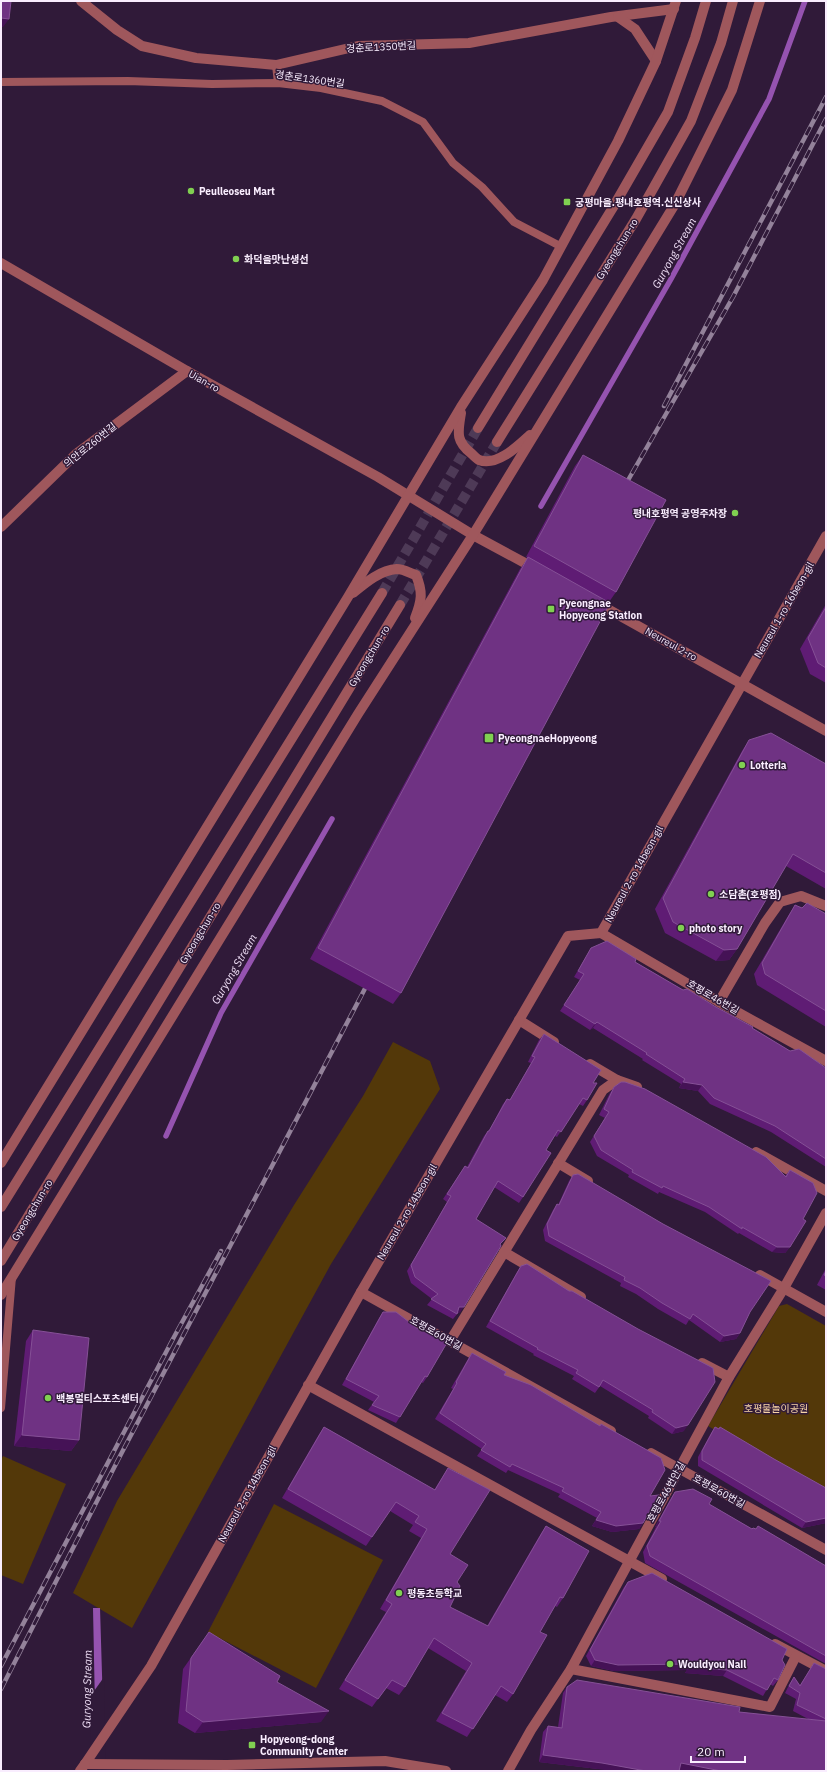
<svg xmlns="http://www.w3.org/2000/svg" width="827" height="1772" viewBox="0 0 827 1772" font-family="'IBM Plex Sans','Noto Sans KR',sans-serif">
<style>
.green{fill:#533809}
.water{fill:#9553b0}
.pier{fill:#301a39}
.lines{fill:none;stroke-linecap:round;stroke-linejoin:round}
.stream{stroke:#9553b0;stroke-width:5.5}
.tertiary-tunnel{stroke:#4e3a57;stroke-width:10;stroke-dasharray:10 5;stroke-linecap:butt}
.service{stroke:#9f575c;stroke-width:8}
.minor{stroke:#9f575c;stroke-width:10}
.tertiary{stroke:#9f575c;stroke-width:10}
.rail-casing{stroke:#93829a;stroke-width:4.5}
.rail{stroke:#301a39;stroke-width:3;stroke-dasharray:9;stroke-linecap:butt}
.wall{fill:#5f1c74}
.shaded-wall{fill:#451256}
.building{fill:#6f3283;stroke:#855096}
.poi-dot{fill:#80d051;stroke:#301a39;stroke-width:1.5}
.labels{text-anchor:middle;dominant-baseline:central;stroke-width:3;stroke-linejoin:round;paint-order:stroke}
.street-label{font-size:10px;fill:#f9edfe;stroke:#301a39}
.poi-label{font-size:10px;font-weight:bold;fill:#f9edfe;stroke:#301a39;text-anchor:start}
.park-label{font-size:10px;fill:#f7d4a5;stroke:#301a39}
.water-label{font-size:11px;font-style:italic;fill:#eeddf5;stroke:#301a39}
</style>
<rect width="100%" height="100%" fill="#301a39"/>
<!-- green -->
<g class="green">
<polygon points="393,1042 430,1061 440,1089 331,1264 132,1628 73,1593 117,1501 294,1205 363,1096"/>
<polygon points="787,1304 826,1326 826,1494 708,1426 779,1306"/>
<polygon points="3,1456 66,1484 23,1584 1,1575 1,1460"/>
<polygon points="274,1504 383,1560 316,1688 208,1632"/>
</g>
<!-- water -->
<polygon class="water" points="93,1608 100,1608 103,1707 91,1771 95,1708"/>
<!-- pier -->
<polygon class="pier" points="104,1677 106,1771 89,1771 92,1694"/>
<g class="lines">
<!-- stream -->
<g class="stream">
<polyline points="541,506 671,279 769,99 805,1"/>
<polyline points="166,1136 221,1013 332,819"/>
</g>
<!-- tertiary-tunnel -->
<g class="tertiary-tunnel">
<polyline points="382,593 478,428"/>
<polyline points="400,605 497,442"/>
</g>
<!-- service -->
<g class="service">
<polyline points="276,65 278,83"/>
<polyline points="1,82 128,81 212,84 278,83 321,88 382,101 423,122 453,163 482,187 514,222 560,246"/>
<polyline points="1,1408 12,1277"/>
</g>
<!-- minor -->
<g class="minor">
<polyline points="81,1 117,30 142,46 196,58 276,65 358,46 469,43 611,17 674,9"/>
<polyline points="1,527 76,454 187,371"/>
<polyline points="601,933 719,1002 826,1061"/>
<polyline points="719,1002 765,923 780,902 801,896 826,906"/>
<polyline points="519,1020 554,1042"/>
<polyline points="590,1064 617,1080"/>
<polyline points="756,1152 826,1191"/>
<polyline points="558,1163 588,1181"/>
<polyline points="504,1252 581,1297"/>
<polyline points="760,1275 826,1312"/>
<polyline points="361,1292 611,1431"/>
<polyline points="450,1341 603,1090 617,1080 637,1087"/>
<polyline points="702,1363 729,1377"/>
<polyline points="308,1385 662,1579"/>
<polyline points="651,1453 826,1550"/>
<polyline points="775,1644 826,1671"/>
<polyline points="571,1669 770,1707 796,1656"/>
<polyline points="85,1764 151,1666 361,1292 568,936 601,933 826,536"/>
<polyline points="85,1764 227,1765 385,1761 446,1771"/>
<polyline points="508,1771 531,1730 571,1669 729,1377 784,1288 826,1213"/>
</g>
<!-- tertiary -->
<g class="tertiary">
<polyline points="618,17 635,29 656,61"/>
<polyline points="1,263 187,371 378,477 473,535 536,569"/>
<path d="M461,413C458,432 455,441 472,454C474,456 477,459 479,460C497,467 519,445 530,435"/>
<polyline points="478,428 612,209 668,112 695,38 706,1"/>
<polyline points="497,442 636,219 691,121 721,43 733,1"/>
<path d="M353,593C365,583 380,570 397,569C403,569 410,573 416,575C423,592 422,600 415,618"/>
<polyline points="597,603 826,731"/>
<polyline points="1,1163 348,597 461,407 543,280 618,141 656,61 676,1"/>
<polyline points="1,1207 382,593"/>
<polyline points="1,1261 400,605"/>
<polyline points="1,1295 358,714 473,535 675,204 732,90 760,1"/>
<polyline points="80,1771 85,1764"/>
</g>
<!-- rail casing -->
<g class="rail-casing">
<g id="rail">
<polyline points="664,406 826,97"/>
<polyline points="623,489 733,297 826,119"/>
<polyline points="1,1666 174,1337 221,1251"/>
<polyline points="1,1689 119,1458 370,979"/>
</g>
</g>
<!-- rail -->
<use href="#rail" class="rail"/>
</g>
<!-- wall -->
<g class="wall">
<polygon points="583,455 616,592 609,602 401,993 393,1004 310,959 520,569 528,558 526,557 575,466"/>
<polygon points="826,604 826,683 810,674 800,649"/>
<polygon points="749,740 826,764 826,889 786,866 737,949 729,960 716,961 665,933 655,909 742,751"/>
<polygon points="795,905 802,908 826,914 826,1027 757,985 754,974 788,916"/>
<polygon points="591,948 635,962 683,990 716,1007 790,1051 826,1068 826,1167 771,1132 710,1104 698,1091 679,1088 681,1084 642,1060 643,1059 593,1028 590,1030 560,1011 580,980 574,977"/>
<polygon points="544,1034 593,1083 587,1100 583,1106 579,1104 557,1137 555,1136 546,1150 523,1197 519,1203 494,1187 476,1219 501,1245 460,1312 458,1313 453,1319 427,1305 432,1299 411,1283 407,1271 447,1202 443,1199 465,1166 467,1167 484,1136 488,1131 489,1131 503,1104 507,1099 510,1100 531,1063 528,1062 539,1040"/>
<polygon points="614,1087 785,1176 790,1170 803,1219 790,1247 785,1253 772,1252 739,1233 738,1234 705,1212 659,1192 658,1194 628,1177 629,1175 597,1156 590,1142 605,1118 599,1115 610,1093"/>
<polygon points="573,1175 750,1312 740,1333 736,1339 720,1342 689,1320 686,1325 658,1309 636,1294 620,1286 621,1283 545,1241 543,1230 553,1210 557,1204 558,1205 569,1181"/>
<polygon points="521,1266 684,1431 672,1434 648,1418 649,1416 600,1386 595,1393 572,1379 574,1376 533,1355 534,1354 486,1327 517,1272"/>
<polygon points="826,1268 826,1290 817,1285"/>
<polygon points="383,1312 427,1377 423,1383 421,1382 396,1423 368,1410 374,1402 342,1385 379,1318"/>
<polygon points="33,1330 79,1440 71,1451 14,1446 26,1341"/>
<polygon points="472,1353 504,1375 650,1496 643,1523 639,1529 612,1532 592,1526 597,1518 558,1497 560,1494 508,1470 506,1473 477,1456 482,1449 435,1419 453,1389 451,1388 468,1359"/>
<polygon points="324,1427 434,1490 448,1468 450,1554 457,1582 450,1607 487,1626 540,1535 546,1526 563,1598 557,1607 555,1606 540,1632 513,1694 507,1702 495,1695 467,1737 436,1721 466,1671 428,1648 405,1687 399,1695 386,1688 372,1707 339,1689 386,1612 380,1609 421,1538 409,1531 413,1525 390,1511 366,1546 282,1498 318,1436"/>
<polygon points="715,1427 826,1488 826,1523 802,1528 698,1466 698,1457 711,1433"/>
<polygon points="675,1492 709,1504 752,1529 826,1566 826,1664 645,1563 643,1552 656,1527 655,1527 671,1498"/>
<polygon points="628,1582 782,1660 778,1680 773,1686 770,1684 763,1696 723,1676 685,1673 687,1670 614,1671 591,1666 586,1656 624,1587"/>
<polygon points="209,1632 277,1682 321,1722 195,1733 178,1723 183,1669"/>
<polygon points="814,1663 826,1669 826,1771 686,1771 680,1770 598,1769 539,1762 543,1732 548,1726 558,1727 563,1693 567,1687 739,1712 810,1720 793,1711 796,1699 785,1693 790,1683 794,1677 800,1685"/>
</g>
<!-- shaded-wall -->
<g class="shaded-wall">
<polygon points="1,18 9,19 3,27 1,27"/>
<polygon points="737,949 729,960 716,961 724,950"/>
<polygon points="597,1022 593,1028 590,1030 595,1024"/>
<polygon points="683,1082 702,1085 698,1091 679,1088"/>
<polygon points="777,1247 790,1247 785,1253 772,1252"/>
<polygon points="459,1307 464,1307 460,1312 455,1313"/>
<polygon points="740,1333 736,1339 720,1342 724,1336"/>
<polygon points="688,1425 684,1431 672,1434 676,1428"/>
<polygon points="22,1435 79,1440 71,1451 14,1446"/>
<polygon points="826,1518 826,1523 802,1528 806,1522"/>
<polygon points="596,1520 643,1523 639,1529 612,1532 592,1526"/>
<polygon points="659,1521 661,1521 656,1527 655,1527"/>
<polygon points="595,1660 691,1664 687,1670 614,1671 591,1666"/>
<polygon points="689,1667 727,1670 723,1676 685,1673"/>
<polygon points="329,1711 321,1722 195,1733 203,1722"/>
<polygon points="543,1755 602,1763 646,1771 609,1771 598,1769 539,1762"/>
<polygon points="681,1763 721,1771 686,1771 676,1769"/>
</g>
<!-- building -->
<g class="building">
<polygon points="1,1 11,1 9,19 1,18"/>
<polygon points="583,455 666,500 616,592 534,546"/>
<polygon points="528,557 610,603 401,993 318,948"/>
<polygon points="826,607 826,668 818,663 808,638"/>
<polygon points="771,733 826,764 826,873 793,854 737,949 724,950 673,922 663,898 749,740"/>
<polygon points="807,903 826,914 826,1011 765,974 762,963 795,905 802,908"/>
<polygon points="607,941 636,959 635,962 683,990 687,989 716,1007 753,1027 752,1028 790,1051 799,1049 826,1068 826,1159 775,1126 714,1098 702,1085 683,1082 685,1079 646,1054 647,1053 597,1022 595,1024 564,1005 584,974 578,971 591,948"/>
<polygon points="544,1034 601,1070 593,1083 597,1083 587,1100 583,1098 561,1132 558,1130 546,1150 551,1153 523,1197 498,1181 476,1219 506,1238 500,1244 501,1246 464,1307 459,1307 457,1314 431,1299 438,1294 415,1277 411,1265 451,1196 447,1194 465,1166 468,1168 488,1131 489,1131 507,1099 510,1100 535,1057 532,1056"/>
<polygon points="621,1082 625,1082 645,1089 766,1157 786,1177 790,1170 813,1183 817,1193 803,1219 806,1221 790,1247 777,1247 742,1227 742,1229 709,1207 663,1186 662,1188 632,1172 633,1170 601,1150 594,1136 609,1112 604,1109 614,1087"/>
<polygon points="578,1174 663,1224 771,1281 750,1312 740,1333 724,1336 693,1314 690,1319 662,1303 640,1288 624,1280 625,1277 549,1236 547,1224 557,1204 559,1205 573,1175"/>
<polygon points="527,1264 569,1291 572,1291 638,1329 713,1368 715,1382 688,1425 676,1428 652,1412 653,1410 603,1380 599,1387 576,1373 578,1370 537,1349 538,1348 490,1321 521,1266"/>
<polygon points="826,1271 826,1276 824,1275"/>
<polygon points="383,1312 396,1312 422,1332 424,1328 448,1341 427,1377 425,1376 400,1417 372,1405 379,1396 346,1379"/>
<polygon points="33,1330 89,1338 79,1440 22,1435"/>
<polygon points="472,1353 506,1372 504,1375 531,1385 600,1426 601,1424 661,1458 665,1470 650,1496 659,1495 643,1523 616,1526 596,1520 601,1512 562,1491 564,1488 512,1464 510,1467 481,1450 486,1444 440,1413 457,1383 456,1382"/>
<polygon points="324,1427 435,1490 448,1468 490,1490 450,1554 468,1565 457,1582 460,1586 450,1607 488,1626 546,1526 589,1551 563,1598 560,1597 540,1632 547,1635 513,1694 501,1686 473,1729 442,1713 472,1663 434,1638 405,1687 392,1680 378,1699 345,1680 392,1604 386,1600 427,1529 415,1522 419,1516 396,1502 372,1537 288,1489"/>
<polygon points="715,1427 719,1429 720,1427 774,1459 826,1488 826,1518 806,1522 702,1460 702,1451"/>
<polygon points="693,1489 712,1499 709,1504 752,1529 753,1528 756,1529 758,1526 826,1566 826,1656 650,1556 647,1546 661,1521 659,1521 675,1492"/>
<polygon points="652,1573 787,1649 782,1660 785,1665 778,1680 774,1678 767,1690 727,1670 689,1667 691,1664 618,1665 595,1660 590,1650 628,1582"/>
<polygon points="209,1632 280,1676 277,1682 329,1711 203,1722 186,1711 191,1658"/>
<polygon points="814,1663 826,1669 826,1719 797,1705 800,1693 789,1686 794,1677 800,1686"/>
<polygon points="577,1680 740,1707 739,1712 826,1721 826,1771 721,1771 681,1763 679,1771 646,1771 602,1763 543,1755 548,1726 562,1728 567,1687"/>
</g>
<!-- markers -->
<g class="poi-dot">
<circle cx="191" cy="191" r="4"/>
<rect x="563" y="198" width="8" height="8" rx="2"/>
<circle cx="236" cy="259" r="4"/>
<circle cx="735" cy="513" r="4"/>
<rect x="547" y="605" width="8" height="8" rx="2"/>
<rect x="484" y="733" width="10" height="10" rx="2"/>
<circle cx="742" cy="765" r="4"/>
<circle cx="711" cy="894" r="4"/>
<circle cx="681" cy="928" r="4"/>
<circle cx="48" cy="1398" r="4"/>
<circle cx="399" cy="1593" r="4"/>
<circle cx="670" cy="1664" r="4"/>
<rect x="248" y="1741" width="8" height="8" rx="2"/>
</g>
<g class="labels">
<!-- street labels -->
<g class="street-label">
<text transform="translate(381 47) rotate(-3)">경춘로1350번길</text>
<text transform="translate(310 79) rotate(8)">경춘로1360번길</text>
<text transform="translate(617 249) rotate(-58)">Gyeongchun-ro</text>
<text transform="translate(204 381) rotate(29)">Uian-ro</text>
<text transform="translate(90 445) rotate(-39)">의안로260번길</text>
<text transform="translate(784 610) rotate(-60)">Neureul 1-ro 16beon-gil</text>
<text transform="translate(671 644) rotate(29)">Neureul 2-ro</text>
<text transform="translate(369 656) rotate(-59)">Gyeongchun-ro</text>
<text transform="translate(634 874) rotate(-61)">Neureul 2-ro 14beon-gil</text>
<text transform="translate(200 933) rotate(-59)">Gyeongchun-ro</text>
<text transform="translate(713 997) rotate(30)">호평로46번길</text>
<text transform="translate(32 1210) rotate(-59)">Gyeongchun-ro</text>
<text transform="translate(407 1212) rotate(-60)">Neureul 2-ro 14beon-gil</text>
<text transform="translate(436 1333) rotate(29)">호평로60번길</text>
<text transform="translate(719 1491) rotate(29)">호평로60번길</text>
<text transform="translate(666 1492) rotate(-61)">호평로46번안길</text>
<text transform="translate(247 1494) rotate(-61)">Neureul 2-ro 14beon-gil</text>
</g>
<!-- poi labels -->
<g class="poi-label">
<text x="199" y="191">Peulleoseu Mart</text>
<text x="575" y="202">궁평마을.평내호평역.신신상사</text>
<text x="244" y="259">화덕을맛난생선</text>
<text x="727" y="513" text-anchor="end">평내호평역 공영주차장</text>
<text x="559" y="603">Pyeongnae<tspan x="559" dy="12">Hopyeong Station</tspan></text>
<text x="498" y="738">PyeongnaeHopyeong</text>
<text x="750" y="765">Lotteria</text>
<text x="719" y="894">소담촌(호평점)</text>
<text x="689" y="928">photo story</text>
<text x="56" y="1398">백봉멀티스포츠센터</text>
<text x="407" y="1593">평동초등학교</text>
<text x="678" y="1664">Wouldyou Nail</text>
<text x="260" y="1739">Hopyeong-dong<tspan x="260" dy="12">Community Center</tspan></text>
</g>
<!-- park labels -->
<g class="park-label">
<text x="776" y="1408">호평물놀이공원</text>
</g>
<!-- water labels -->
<g class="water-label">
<text transform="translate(674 253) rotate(-61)">Guryong Stream</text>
<text transform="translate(234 969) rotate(-60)">Guryong Stream</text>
<text transform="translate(87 1689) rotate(-89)">Guryong Stream</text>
</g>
</g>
<!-- border -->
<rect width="827" height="1772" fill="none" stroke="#f9edfe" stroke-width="4"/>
<!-- scale -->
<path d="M691 1756v6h54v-6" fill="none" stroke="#f9edfe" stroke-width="2"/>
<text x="697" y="1756" font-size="12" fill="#f9edfe" stroke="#301a39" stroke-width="3" paint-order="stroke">20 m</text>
</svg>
